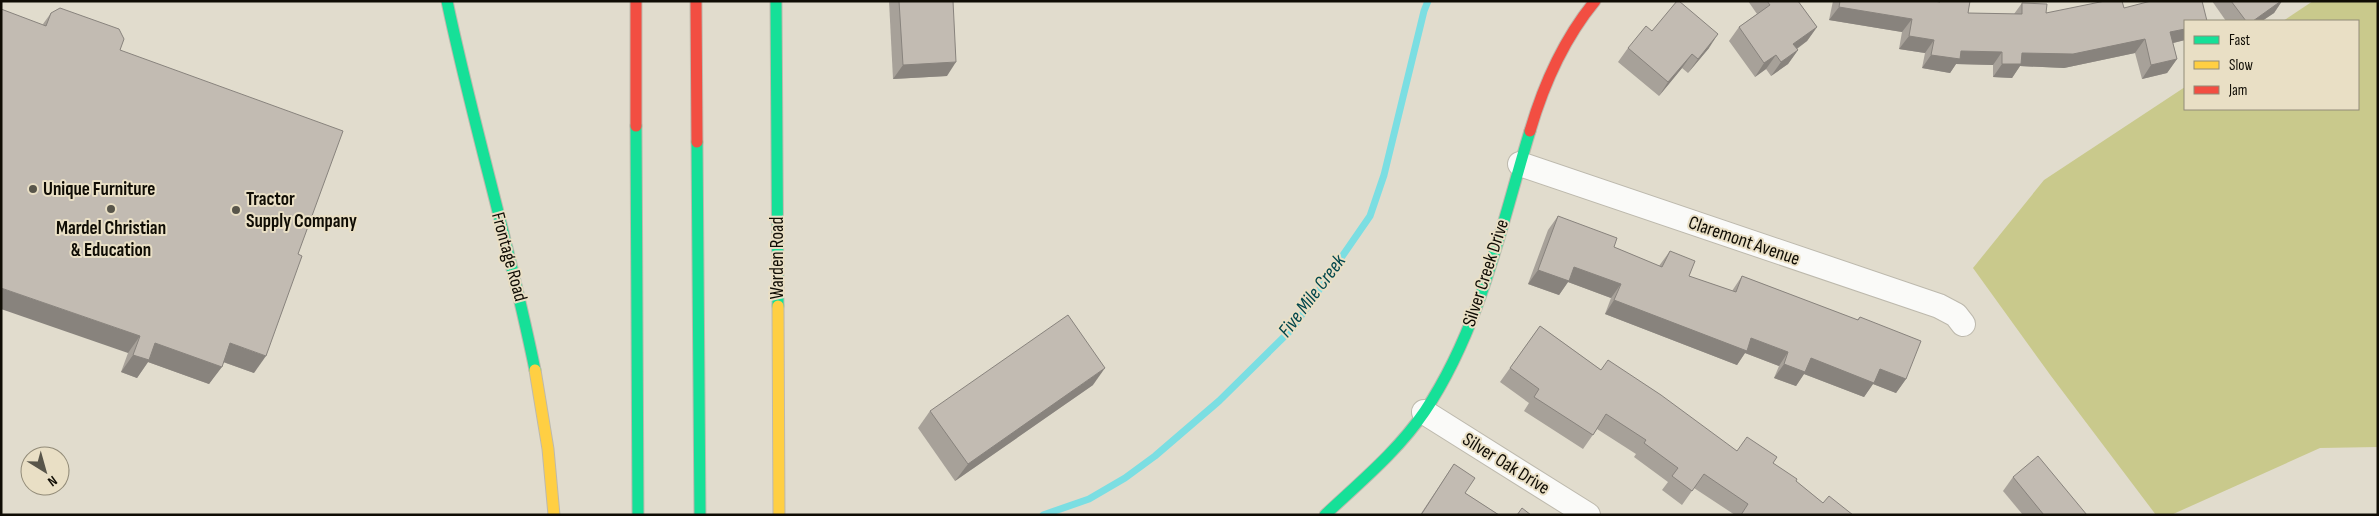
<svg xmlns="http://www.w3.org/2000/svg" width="2379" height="516" viewBox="0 0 2379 516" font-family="'Sofia Sans Condensed',sans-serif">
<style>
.forest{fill:#c9c98c}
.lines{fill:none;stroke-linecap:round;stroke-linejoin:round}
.stream{stroke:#7bdee2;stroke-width:7}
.street-casing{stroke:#bdb9ad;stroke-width:26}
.fast-casing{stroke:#bdb9ad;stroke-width:13}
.slow-casing{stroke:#bdb9ad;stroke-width:13}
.jam-casing{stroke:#bdb9ad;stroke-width:13}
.street{stroke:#fafaf8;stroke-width:24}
.fast{stroke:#16e098;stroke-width:11}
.slow{stroke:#ffcf43;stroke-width:11}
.jam{stroke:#f24e42;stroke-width:11}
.wall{fill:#a7a199}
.shaded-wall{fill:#88837d}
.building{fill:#c2bbb2;stroke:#88837d}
.poi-dot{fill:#58554a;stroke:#e9dfc5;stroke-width:2}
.labels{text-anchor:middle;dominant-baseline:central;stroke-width:4;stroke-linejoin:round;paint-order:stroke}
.poi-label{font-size:19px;font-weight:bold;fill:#0f0c04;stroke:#e9dfc5;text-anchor:start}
.street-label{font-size:19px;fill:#0f0c04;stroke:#e9dfc5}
.water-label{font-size:20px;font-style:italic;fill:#01464b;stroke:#e9dfc5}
</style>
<rect width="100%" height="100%" fill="#e1dccd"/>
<!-- forest -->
<polygon class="forest" points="2313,1 2378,1 2378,447 2320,448 2171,515 2156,515 2051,376 1973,268 2044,180 2185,87 2185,109 2358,109 2358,21 2283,21"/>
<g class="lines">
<!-- stream -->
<polyline class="stream" points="1043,515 1089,499 1125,478 1155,456 1219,401 1292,329 1370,216 1384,175 1424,11 1428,1"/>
<!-- street casing -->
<g class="street-casing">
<g id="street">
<polyline points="1520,164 1939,306 1956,315 1963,324"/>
<polyline points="1424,412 1588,515"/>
</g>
</g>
<!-- fast casing -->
<g class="fast-casing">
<g id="fast">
<path d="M447,1C473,125 510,246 535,370"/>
<polyline points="776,1 778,306"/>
<polyline points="636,126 638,515"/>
<polyline points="697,142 700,515"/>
<path d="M1325,515C1360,482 1398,451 1425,411C1481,327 1501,226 1530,131"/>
</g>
</g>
<!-- slow casing -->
<g class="slow-casing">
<g id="slow">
<polyline points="778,306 779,515"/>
<polyline points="535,370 548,449 554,515"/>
</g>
</g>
<!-- jam casing -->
<g class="jam-casing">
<g id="jam">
<polyline points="636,1 636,126"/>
<polyline points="696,1 697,142"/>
<path d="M1530,131C1544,83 1563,40 1595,1"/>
</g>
</g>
<!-- street -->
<use href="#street" class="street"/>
<!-- fast -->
<use href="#fast" class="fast"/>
<!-- slow -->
<use href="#slow" class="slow"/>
<!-- jam -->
<use href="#jam" class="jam"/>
</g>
<!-- wall -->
<g class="wall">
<polygon points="889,1 953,1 947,76 893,79"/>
<polygon points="1748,1 1798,1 1817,27 1807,41 1797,49 1798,50 1788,64 1771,76 1766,69 1755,77 1729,41 1739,27 1757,14"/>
<polygon points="1833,1 1970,1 1968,13 2014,14 2022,3 2046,13 2124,8 2185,21 2185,40 2173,43 2177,59 2167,73 2142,79 2135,53 2064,68 2020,66 2012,78 1993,77 1993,65 1956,64 1950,73 1922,68 1925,53 1899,49 1902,32 1829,20"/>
<polygon points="2212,1 2282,1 2274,13 2262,21 2226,21"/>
<polygon points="51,13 120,50 254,373 223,362 209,384 148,362 137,378 121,372 128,353 43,24"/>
<polygon points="1652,31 1709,48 1688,73 1682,68 1659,96 1618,62 1628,48"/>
<polygon points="1558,216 1614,247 1659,266 1670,251 1689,276 1732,291 1742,276 1857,320 1860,317 1906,379 1896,393 1873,384 1864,397 1804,374 1796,386 1774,378 1779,366 1745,353 1737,365 1605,314 1611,298 1568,282 1559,295 1528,284 1548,230"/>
<polygon points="1540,326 1601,370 1737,451 1773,463 1823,503 1853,515 1735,515 1694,488 1682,505 1662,490 1668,482 1634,457 1636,454 1597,429 1583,449 1524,411 1529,403 1500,382"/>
<polygon points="1093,385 955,481 918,428 930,411"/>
<polygon points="1454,464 1465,493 1499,515 1420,515"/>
<polygon points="2013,477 2087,515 2023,515 2003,491"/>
</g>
<!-- shaded-wall -->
<g class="shaded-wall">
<polygon points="2281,1 2282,1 2274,13 2262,21 2253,21"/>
<polygon points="1839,7 1912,19 1902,32 1829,20"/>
<polygon points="1817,27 1807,41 1784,58 1793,44"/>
<polygon points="2185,29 2185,40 2161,46 2170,32"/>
<polygon points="1718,34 1709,48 1688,73 1698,59"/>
<polygon points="1909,36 1934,40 1925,53 1899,49"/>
<polygon points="2145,39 2135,53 2064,68 2020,66 2012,78 1993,77 2002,64 2022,53"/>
<polygon points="1798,50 1788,64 1771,76 1781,62"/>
<polygon points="1961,51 2002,52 1993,65 1956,64 1950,73 1922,68 1931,55"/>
<polygon points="1692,54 1682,68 1659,96 1668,82"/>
<polygon points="1776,55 1766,69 1755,77 1764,63"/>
<polygon points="2177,59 2167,73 2142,79 2151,65"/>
<polygon points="956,62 947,76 893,79 903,65"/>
<polygon points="1574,267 1621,284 1611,298 1568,282 1559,295 1528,284 1538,270"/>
<polygon points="1,288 140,336 128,353 1,309"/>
<polygon points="1614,300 1751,338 1788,352 1779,366 1745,353 1737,365 1605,314"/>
<polygon points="155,343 222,367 209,384 148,362 137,378 121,372 133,355"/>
<polygon points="230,343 266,356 254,373 218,360"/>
<polygon points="1811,358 1880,369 1906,379 1896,393 1873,384 1864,397 1804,374 1796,386 1774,378 1784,364"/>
<polygon points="1105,368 1093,385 955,481 968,464"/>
</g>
<!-- building -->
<g class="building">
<polygon points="899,1 953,1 956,62 903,65"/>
<polygon points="1677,1 1679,1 1718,34 1698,59 1692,54 1668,82 1628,48 1646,26 1652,31"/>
<polygon points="1767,1 1798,1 1817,27 1793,44 1798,50 1781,62 1776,55 1764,63 1739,27 1770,5"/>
<polygon points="1840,1 1934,1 1940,2 1940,1 1970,1 1968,13 2022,14 2022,3 2047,4 2046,13 2105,1 2122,1 2124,8 2151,1 2202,1 2207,21 2185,21 2185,29 2170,32 2177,59 2151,65 2145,39 2073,54 2022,53 2021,64 2002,64 2002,52 1961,51 1960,59 1931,55 1934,40 1909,36 1912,19 1839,7"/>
<polygon points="2231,1 2281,1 2253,21 2246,21"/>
<polygon points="60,8 119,29 124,39 120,50 343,131 298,254 302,256 266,356 230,343 222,367 155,343 149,360 133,355 140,336 1,288 1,9 46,26 51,13"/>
<polygon points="1558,216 1617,238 1614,247 1662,267 1670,251 1695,261 1689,276 1736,292 1742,276 1858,320 1860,317 1921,341 1906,379 1880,369 1874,383 1811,358 1805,372 1784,364 1788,352 1751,338 1747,351 1614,300 1621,284 1574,267 1569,281 1538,270"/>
<polygon points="1068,315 1105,368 968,464 930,411"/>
<polygon points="1540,326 1601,370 1608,360 1661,395 1737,451 1747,437 1777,457 1773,463 1797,479 1796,481 1823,503 1829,496 1853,515 1775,515 1774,514 1773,515 1741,515 1748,504 1704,474 1692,491 1672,476 1678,468 1644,443 1646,440 1606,414 1593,435 1534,397 1539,389 1510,368"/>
<polygon points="2038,456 2087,515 2044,515 2013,477"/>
<polygon points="1454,464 1475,478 1465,493 1499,515 1421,515"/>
<polygon points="1522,508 1531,515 1517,515"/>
</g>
<!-- markers -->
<g class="poi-dot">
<circle cx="33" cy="189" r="5"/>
<circle cx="111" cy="209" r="5"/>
<circle cx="236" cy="210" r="5"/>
</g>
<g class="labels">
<!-- poi labels -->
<g class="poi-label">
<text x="43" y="189">Unique Furniture</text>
<text x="246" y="199">Tractor<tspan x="246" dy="22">Supply Company</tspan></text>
<text x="111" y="228" text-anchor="middle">Mardel Christian<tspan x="111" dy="22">&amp; Education</tspan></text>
</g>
<!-- street labels -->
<g class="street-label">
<text transform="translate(1744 241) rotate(19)">Claremont Avenue</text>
<text transform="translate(509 257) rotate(75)">Frontage Road</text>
<text transform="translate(777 258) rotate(-90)">Warden Road</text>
<text transform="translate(1486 273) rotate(-72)">Silver Creek Drive</text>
<text transform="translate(1506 464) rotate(32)">Silver Oak Drive</text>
</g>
<!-- water labels -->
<g class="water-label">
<text transform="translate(1312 296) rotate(-53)">Five Mile Creek</text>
</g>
</g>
<!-- border -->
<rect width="2379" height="516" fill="none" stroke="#0f0c04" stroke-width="5"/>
<!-- legend -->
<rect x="2184" y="20" width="175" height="90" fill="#e9dfc5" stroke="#928b78"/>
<rect x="2194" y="36" width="25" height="8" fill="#16e098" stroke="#928b78"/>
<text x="2229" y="45" font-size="15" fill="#0f0c04">Fast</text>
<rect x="2194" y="61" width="25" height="8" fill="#ffcf43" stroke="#928b78"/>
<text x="2229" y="70" font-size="15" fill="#0f0c04">Slow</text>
<rect x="2194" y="86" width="25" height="8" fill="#f24e42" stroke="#928b78"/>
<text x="2229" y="95" font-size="15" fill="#0f0c04">Jam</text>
<!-- north arrow -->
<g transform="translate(45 471) rotate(143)"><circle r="24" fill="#e9dfc5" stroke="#928b78"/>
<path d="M0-4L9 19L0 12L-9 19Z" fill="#58554a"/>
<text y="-8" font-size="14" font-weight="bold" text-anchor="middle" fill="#0f0c04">N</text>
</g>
</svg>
